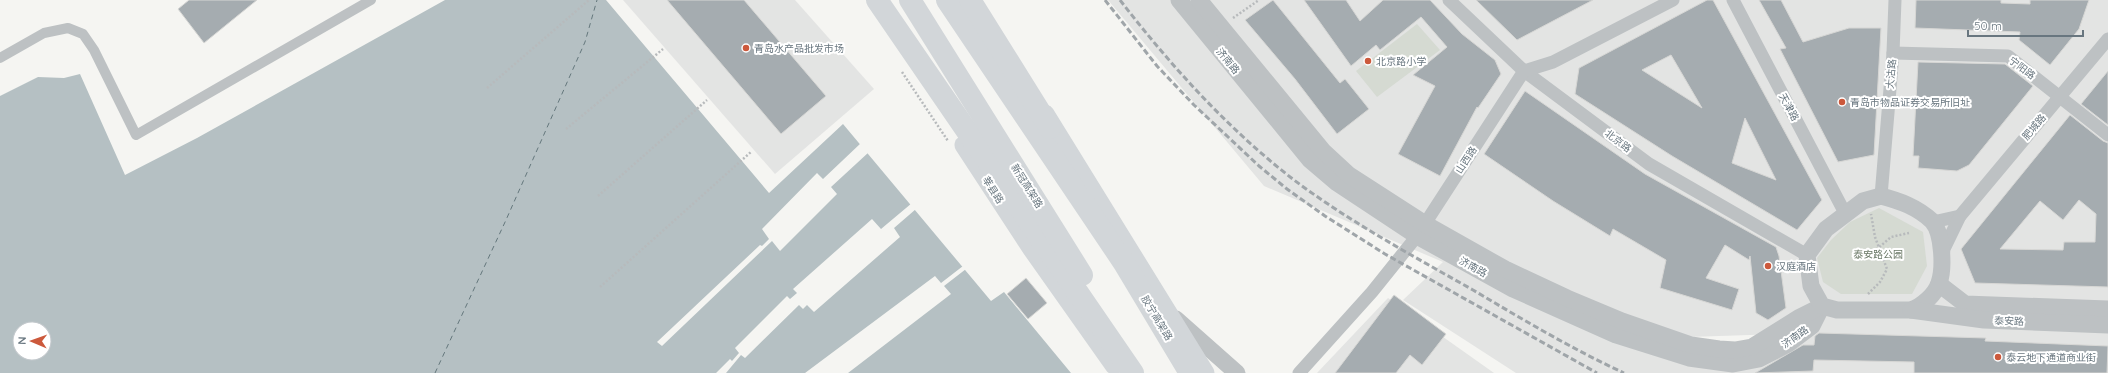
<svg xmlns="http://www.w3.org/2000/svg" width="2108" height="373" viewBox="0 0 2108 373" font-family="Quicksand,'Noto Sans SC',sans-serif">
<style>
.built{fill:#e3e4e3;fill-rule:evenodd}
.green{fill:#d5dad2}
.water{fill:#b5c0c3;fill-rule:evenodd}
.pier{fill:#f5f5f2}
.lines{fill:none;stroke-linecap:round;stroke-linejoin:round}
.ferry{stroke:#64777c;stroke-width:1;stroke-dasharray:5 4;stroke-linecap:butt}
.building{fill:#a5acb0;stroke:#d7d7d5;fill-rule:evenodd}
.path{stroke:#b7babc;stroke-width:2.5;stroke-dasharray:2 2;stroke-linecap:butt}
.pedestrian{stroke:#bdc1c3;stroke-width:10}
.minor{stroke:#bdc1c3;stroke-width:13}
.tertiary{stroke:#bdc1c3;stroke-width:17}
.secondary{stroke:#d2d6d9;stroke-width:19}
.trunk{stroke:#d2d6d9;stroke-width:22}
.rail{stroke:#9fa5a9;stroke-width:3;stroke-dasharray:6 3;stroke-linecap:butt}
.poi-dot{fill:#cc593c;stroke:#fff;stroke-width:1.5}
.labels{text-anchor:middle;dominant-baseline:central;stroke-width:4;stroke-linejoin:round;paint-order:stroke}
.poi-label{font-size:10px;fill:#68767f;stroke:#fff;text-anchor:start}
.street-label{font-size:10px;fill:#68767f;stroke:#fff}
.park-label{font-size:10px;fill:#6a7866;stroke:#fff}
</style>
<rect width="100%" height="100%" fill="#f5f5f2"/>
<!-- built -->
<g class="built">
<polygon points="623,0 795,0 874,89 775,174"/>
<path d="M1108,0H2108V373H1516L1403,300L1443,262L1264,186ZM1814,333L1658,355L1628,339Z"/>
<polygon points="1388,298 1494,373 1317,373"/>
</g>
<!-- green -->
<g class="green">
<polygon points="1417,24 1440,50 1377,97 1356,71"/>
<polygon points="1879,208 1923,232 1927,266 1912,294 1841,294 1823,282 1817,258 1831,240 1850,222"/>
</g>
<!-- water -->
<path class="water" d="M445,0H606L769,193L843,124L991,301L1004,292L1071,373H0V96L38,77L64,78L80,74L125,175L197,138ZM20,329H44V353H20Z"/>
<!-- pier -->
<g class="pier">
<polygon points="861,143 869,152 831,187 837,194 780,251 772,241 662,346 657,342 760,245 762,246 769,239 762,229 817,173 823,179"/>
<polygon points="912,203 916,209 894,228 900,237 814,312 807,305 803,309 799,305 745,358 741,355 726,373 716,373 730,359 732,361 739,353 735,348 787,296 790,299 797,293 793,289 872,219 881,229"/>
<polygon points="963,266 966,269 944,286 951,294 848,373 805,373 935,276 941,283"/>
</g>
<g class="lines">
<!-- ferry -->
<polyline class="ferry" points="435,373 506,220 585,42 597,0"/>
</g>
<!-- building -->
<g class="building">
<polygon points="189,0 257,0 204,43 178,9"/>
<polygon points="667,0 744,0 826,96 781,134"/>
<polygon points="1273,0 1340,83 1345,79 1369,109 1337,134 1295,79 1245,20"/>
<polygon points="1304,0 1346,0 1360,21 1383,0 1430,0 1462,34 1495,60 1501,74 1478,108 1477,107 1440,176 1398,154 1435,86 1413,75 1447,47 1421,17 1380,50 1376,45 1351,66"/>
<polygon points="1476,0 1593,0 1517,40"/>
<path d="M1707,0H1713L1822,200L1797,230L1672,156L1575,94L1579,68ZM1671,55L1702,108L1642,70ZM1745,118L1776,180L1732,163Z"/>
<polygon points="1759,0 1781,0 1803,42 1849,28 1881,28 1874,155 1838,162 1780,49 1786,48"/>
<polygon points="1916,0 2001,0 2001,3 2030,4 2030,0 2089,0 2079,29 2050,65 2019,40 2020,32 1915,28"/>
<polygon points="1918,62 2005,64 2033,86 1969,165 1957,171 1918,168 1919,156 1913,156"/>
<polygon points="2108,71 2108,125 2081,104"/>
<polygon points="1525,91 1645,174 1776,247 1779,256 1786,308 1768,320 1756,313 1750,256 1749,260 1725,245 1706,278 1739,289 1732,310 1660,288 1666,260 1613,229 1610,236 1553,201 1484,154"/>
<path d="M2070,115L2103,141L2108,143V287L1975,283L1961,249ZM2079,200L2096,214L2095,242H2064L2063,250L2000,249L2040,201L2063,220Z"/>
<polygon points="1026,278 1047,303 1028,319 1007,294"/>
<polygon points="1394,295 1446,334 1422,365 1410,355 1396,373 1335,373"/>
<polygon points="1819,333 1986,338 1985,341 2108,346 2107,373 1914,373 1914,362 1814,360 1813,371 1755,373 1803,345 1814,345 1815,336"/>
</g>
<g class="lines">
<!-- path -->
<g class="path">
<polyline points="1233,18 1259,0"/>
<polyline points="902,72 948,141"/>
<polyline points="487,88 589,0"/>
<polyline points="566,129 663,49"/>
<polyline points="598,196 707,100"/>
<polyline points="1856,254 1862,258 1870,255 1891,237 1909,233"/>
<polyline points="600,287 752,151"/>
<polyline points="1868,294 1880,282 1887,269 1875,237 1871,214"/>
</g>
<!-- pedestrian -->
<polyline class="pedestrian" points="0,58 44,33 68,28 83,34 94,50 136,135 371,0"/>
<!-- minor -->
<g class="minor">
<polyline points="1449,0 1524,71 1649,164 1807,255"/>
<polyline points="1733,0 1846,215"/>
<polyline points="1893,53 2008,56 2108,135"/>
<polyline points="1881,196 1893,53 1895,0"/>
<polyline points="1933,222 1960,216"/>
<polyline points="1943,257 1944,249 1960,216 2108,39"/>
<polyline points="1299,373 1372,292 1417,236 1524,71 1553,62 1673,0"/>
</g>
<!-- tertiary -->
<g class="tertiary">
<polyline points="1179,0 1310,160 1337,183 1417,236 1513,289 1616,335 1689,358 1733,364 1759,359 1788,344 1812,326 1822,306"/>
<polyline points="1199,0 1323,151 1349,175 1425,224 1505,269 1567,298 1622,321 1691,345 1719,349 1735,350 1752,347 1800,317 1822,306"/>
<path d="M1881,196C1900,201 1917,207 1932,221C1943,233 1944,269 1939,283C1935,295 1922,306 1911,310H1837L1822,306L1811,286L1807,255L1826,229L1863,201Z"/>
<polyline points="1939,284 1965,304 2108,309"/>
<polyline points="1911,310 1984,320 2108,325"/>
<polyline points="1176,319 1237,373"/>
</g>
<!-- secondary -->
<g class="secondary">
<polyline points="1045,114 1205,373"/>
<polyline points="964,145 1032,249 1114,365"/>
</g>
<!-- trunk -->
<g class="trunk">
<polyline points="877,0 1133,373"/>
<polyline points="910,0 1082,275"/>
<polyline points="947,0 1124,263 1190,373"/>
<polyline points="970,0 1050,128"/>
</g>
<!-- rail -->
<g class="rail">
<polyline points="1105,0 1157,66 1194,105 1259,166 1287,189 1325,216 1385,254 1597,373"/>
<path d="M1120,0C1171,66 1228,129 1294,180C1350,222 1413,256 1473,290C1522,319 1572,349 1624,373"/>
</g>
</g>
<!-- markers -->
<g class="poi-dot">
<circle cx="746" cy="48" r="4"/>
<circle cx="1368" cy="61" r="4"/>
<circle cx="1842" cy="102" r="4"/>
<circle cx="1768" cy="266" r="4"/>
<circle cx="1998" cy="357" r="4"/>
</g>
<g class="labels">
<!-- poi labels -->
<g class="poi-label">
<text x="754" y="48">青岛水产品批发市场</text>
<text x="1376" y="61">北京路小学</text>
<text x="1850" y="102">青岛市物品证券交易所旧址</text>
<text x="1776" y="266">汉庭酒店</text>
<text x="2006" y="357">泰云地下通道商业街</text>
</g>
<!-- street labels -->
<g class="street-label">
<text transform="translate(1228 61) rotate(51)">济南路</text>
<text transform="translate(2022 68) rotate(37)">宁阳路</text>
<text transform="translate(1891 74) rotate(-85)">大沽路</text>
<text transform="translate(1789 107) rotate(62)">天津路</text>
<text transform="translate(2034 127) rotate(-50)">肥城路</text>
<text transform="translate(1618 141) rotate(37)">北京路</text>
<text transform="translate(1466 160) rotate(-57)">山西路</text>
<text transform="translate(1027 186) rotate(58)">新冠高架路</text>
<text transform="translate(993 190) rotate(57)">莘县路</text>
<text transform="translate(1473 267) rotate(29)">济南路</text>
<text transform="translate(1157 318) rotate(59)">胶宁高架路</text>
<text transform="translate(2009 321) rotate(2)">泰安路</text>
<text transform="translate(1795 337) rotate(-35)">济南路</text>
</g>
<!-- park labels -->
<g class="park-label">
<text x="1878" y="254">泰安路公园</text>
</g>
</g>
<!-- north arrow -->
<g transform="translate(32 341) rotate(272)"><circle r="19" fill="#ffffff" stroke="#c3c8cc"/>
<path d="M0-3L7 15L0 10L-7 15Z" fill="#cc593c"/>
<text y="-6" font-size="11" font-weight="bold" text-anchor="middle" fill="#68767f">N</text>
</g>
<!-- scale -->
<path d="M1968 30v6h115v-6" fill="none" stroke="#68767f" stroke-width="2"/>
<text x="1974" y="30" font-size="12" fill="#68767f" stroke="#ffffff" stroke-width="3" paint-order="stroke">50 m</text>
</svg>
